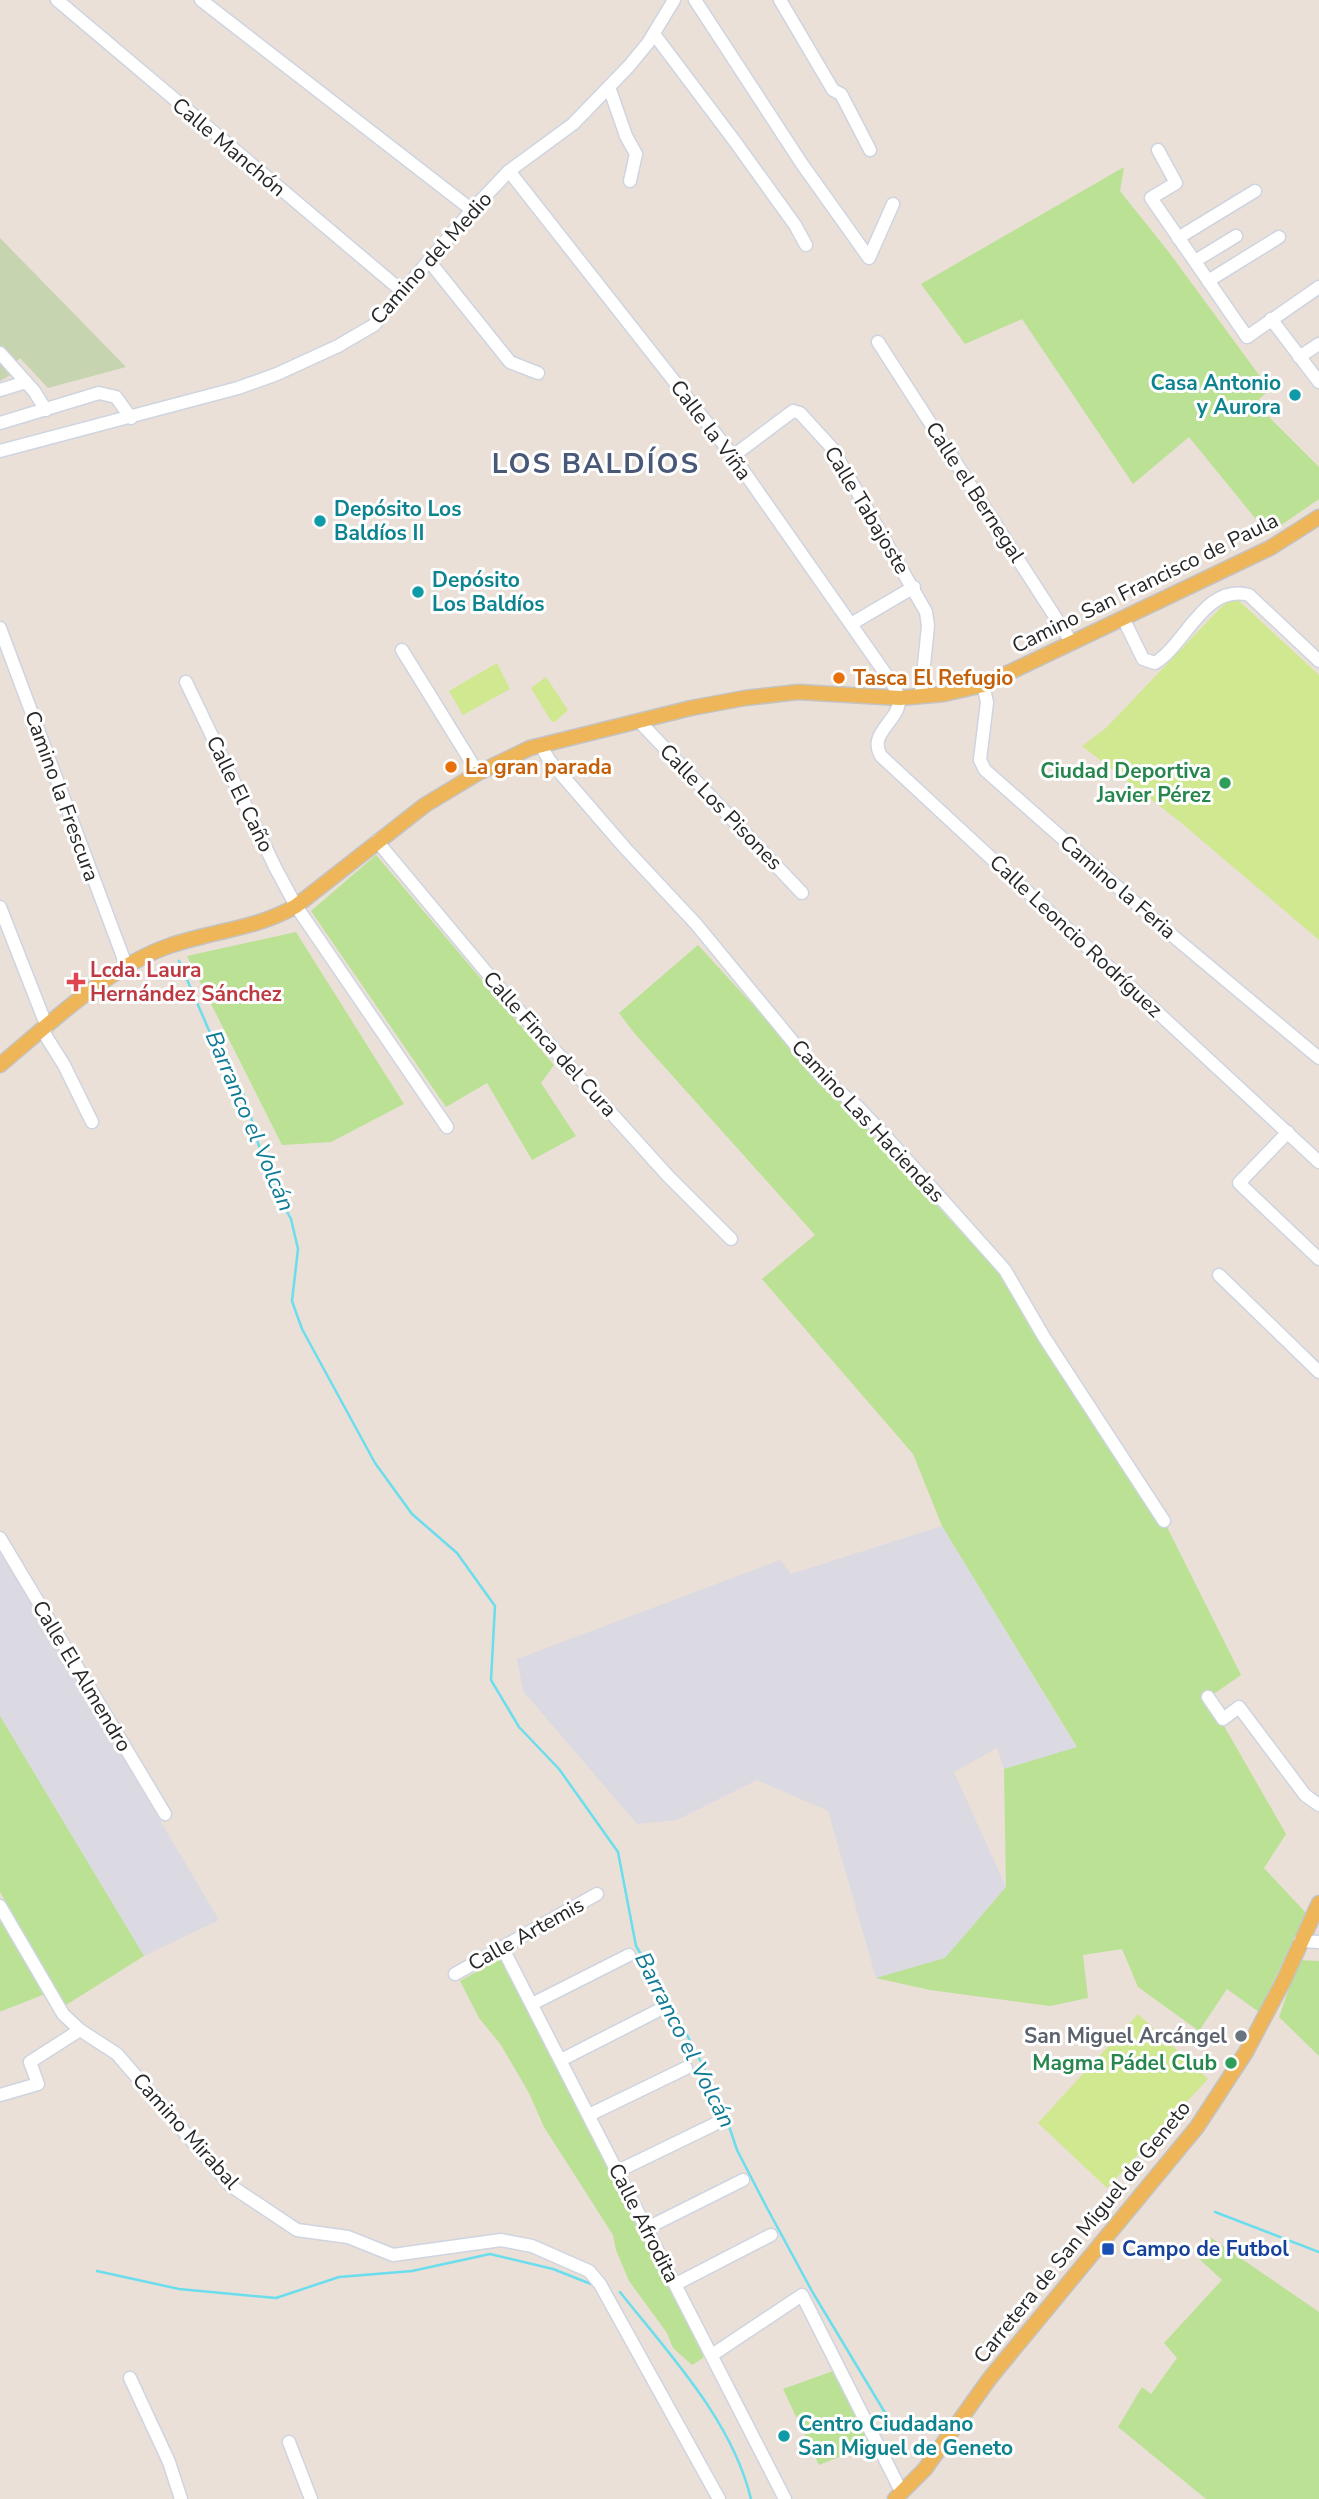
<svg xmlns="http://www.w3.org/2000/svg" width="1319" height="2499" viewBox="0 0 1319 2499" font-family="'Nunito Sans',sans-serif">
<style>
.industrial{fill:#dbd9e2}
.green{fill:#bae194}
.cemetery{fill:#c6d4b0}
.pitch{fill:#d0e890}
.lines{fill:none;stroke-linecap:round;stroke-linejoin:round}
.stream{stroke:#6bddec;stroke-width:2.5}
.minor-casing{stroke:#ced4e0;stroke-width:15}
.major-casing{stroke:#c3c3c3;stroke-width:17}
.minor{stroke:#fff;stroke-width:12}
.major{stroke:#eeb659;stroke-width:14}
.culture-dot{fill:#0f9aa8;stroke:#fff;stroke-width:2.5}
.food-dot{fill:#e8710a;stroke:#fff;stroke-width:2.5}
.leisure-dot{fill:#2e9e5b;stroke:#fff;stroke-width:2.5}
.health-dot{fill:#e0444e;stroke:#fff;stroke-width:2.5}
.worship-dot{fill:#6b7280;stroke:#fff;stroke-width:2.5}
.transit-dot{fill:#1a4fb4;stroke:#fff;stroke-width:2.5}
.labels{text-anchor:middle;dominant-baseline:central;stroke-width:6;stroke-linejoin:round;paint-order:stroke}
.street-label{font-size:21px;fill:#272727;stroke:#fff}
.culture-label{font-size:21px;font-weight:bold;fill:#0d838f;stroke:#fff;text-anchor:start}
.food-label{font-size:21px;font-weight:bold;fill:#c56008;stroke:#fff;text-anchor:start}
.leisure-label{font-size:21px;font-weight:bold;fill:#27864d;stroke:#fff;text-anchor:end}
.health-label{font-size:21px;font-weight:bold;fill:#be3a42;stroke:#fff;text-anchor:start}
.worship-label{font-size:21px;font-weight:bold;fill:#5b616d;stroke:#fff;text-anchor:end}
.transit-label{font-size:21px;font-weight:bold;fill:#164399;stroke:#fff;text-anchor:start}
.water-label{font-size:23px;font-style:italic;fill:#0e7a94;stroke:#fff}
.district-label{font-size:28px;font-weight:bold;letter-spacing:2px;fill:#495877;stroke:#fff}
</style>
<rect width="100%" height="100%" fill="#eae0d8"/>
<!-- industrial -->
<g class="industrial">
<polygon points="942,1526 1077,1748 1004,1769 997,1748 954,1772 1006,1887 945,1958 876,1978 828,1811 757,1780 677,1820 637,1824 523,1691 517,1659 780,1560 791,1574"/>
<polygon points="0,1550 219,1920 144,1956 0,1716"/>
</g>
<!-- green -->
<g class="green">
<polygon points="1124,167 1120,191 1168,251 1270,390 1259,399 1265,413 1319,467 1319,499 1268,534 1189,437 1133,484 1022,319 965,344 921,284"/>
<polygon points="376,855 554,1065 541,1083 576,1136 532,1160 487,1083 446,1107 311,911"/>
<polygon points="296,932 404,1104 331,1142 282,1145 187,956"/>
<polygon points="698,945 998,1272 1164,1521 1241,1675 1208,1698 1286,1834 1264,1868 1306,1913 1259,2012 1227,1989 1199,2031 1138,1987 1122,1949 1083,1955 1088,1998 1050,2006 930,1990 876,1978 945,1958 1006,1887 1004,1769 1077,1747 942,1526 913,1454 762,1279 815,1235 635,1034 619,1013"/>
<polygon points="0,1716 144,1956 66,2005 0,1892"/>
<polygon points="0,1906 50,1992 2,2011 0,2011"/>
<polygon points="497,1960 504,1960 704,2354 703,2358 692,2365 673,2348 667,2333 629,2281 616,2250 613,2235 544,2127 529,2093 501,2045 479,2018 460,1981"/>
<polygon points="1299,1960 1319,1961 1319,2056 1279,2017"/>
<polygon points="1210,2237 1319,2312 1319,2499 1206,2499 1118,2427 1142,2387 1151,2394 1177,2358 1164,2343 1222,2280 1196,2256"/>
<polygon points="836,2370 876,2442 819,2465 783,2389"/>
</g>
<!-- cemetery -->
<polygon class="cemetery" points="0,238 126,367 48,388 20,358 9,368 10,375 0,381"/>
<!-- pitch -->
<g class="pitch">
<polygon points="1227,601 1239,601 1319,675 1319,940 1179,821 1082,746 1106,728"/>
<polygon points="497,663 510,689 463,715 449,691"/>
<polygon points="546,677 568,710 555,722 551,721 531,688"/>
<polygon points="1138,2014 1208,2079 1107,2188 1038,2123"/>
</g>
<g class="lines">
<!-- stream -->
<g class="stream">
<polyline points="179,961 214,1042 246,1099 258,1143 275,1190 291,1219 298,1249 292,1301 302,1329 375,1463 412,1514 457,1553 495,1606 491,1680 519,1727 559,1769 618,1852 636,1946 667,1997 697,2054 723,2108 737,2150 767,2208 813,2293 887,2416"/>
<polyline points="1215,2212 1319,2252"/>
<polyline points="97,2271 179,2289 276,2298 339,2277 412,2271 490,2254 553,2269 591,2284"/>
<path d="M620,2292C669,2354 732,2420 751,2499"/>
</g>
<!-- minor casing -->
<g class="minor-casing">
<g id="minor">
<polyline points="57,0 403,292"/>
<polyline points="201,0 472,210"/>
<polyline points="695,0 802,164 869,258 893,204"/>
<polyline points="780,0 833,90 841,94 870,150"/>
<polyline points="654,34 736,143 795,225 806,245"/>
<polyline points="609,87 626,136 636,154 630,181"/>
<polyline points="1158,150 1176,183 1151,198 1247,337 1319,287"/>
<path d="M509,171L733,456L892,683L900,698C899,704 898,710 894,715C885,729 871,739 881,756L1319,1162"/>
<polyline points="1178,238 1255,191"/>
<polyline points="429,261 510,362 538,373"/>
<polyline points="1195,261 1236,236"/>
<polyline points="1208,281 1279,237"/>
<polyline points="1271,319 1319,382"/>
<polyline points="878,342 1072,643"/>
<polyline points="0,353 34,391 46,410"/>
<polyline points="1299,357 1319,344"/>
<polyline points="0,390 26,382"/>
<polyline points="0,423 99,393 116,397 131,418"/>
<polyline points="0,451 238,388 277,374 338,346 374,325 472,210 509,171 573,124 629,66 648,43 674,0"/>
<polyline points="733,456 793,411 800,413 832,448 926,612 928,626 921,694"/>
<path d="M1123,618L1143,659L1155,663C1186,644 1205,583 1249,595L1319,661"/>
<polyline points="851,624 914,587"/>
<polyline points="0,628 126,965"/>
<polyline points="402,650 478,773"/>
<polyline points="186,682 276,869 296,906 447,1127"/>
<polyline points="983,685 987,702 980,760 985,770 1173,936 1319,1058"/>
<polyline points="639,721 802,893"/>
<polyline points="541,746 549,760 625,848 696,924 822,1077 858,1107 889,1140 1005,1270 1044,1337 1164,1521"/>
<polyline points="377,841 512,1003 668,1176 731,1239"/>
<polyline points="0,907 47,1027"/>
<polyline points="42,1030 64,1065 92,1122"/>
<polyline points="1288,1132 1239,1183 1319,1259"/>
<polyline points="1219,1275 1319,1372"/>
<polyline points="0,1538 165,1814"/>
<polyline points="1208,1697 1223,1719 1239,1707 1305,1795 1319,1805"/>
<polyline points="0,1906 63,2014 80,2030 117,2054 231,2186 297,2230 348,2237 393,2255 501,2240 532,2246 589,2271 600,2284 719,2499"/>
<polyline points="1300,1941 1319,1942"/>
<polyline points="502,1947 785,2499"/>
<polyline points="455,1974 597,1894"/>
<polyline points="532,2004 629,1955"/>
<polyline points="561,2060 657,2011"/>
<polyline points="0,2095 38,2084 30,2062 80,2030"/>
<polyline points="589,2115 686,2068"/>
<polyline points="618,2171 715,2124"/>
<polyline points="647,2228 743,2180"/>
<polyline points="676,2284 771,2235"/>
<polyline points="712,2355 802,2295 902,2493"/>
<polyline points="130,2378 169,2462 181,2499"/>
<polyline points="289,2442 311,2499"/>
</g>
</g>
<!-- major casing -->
<g class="major-casing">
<g id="major">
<path d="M0,1065C48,1025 110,966 169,946C211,931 257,929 296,906L425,805L478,773L530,748L691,708L745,698L798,692L900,698L944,694L983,685L1270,548L1319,517"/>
<polyline points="895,2499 925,2469 990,2378 1197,2127 1246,2052 1283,1982 1319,1903"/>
</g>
</g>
<!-- minor -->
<use href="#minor" class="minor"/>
<!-- major -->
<use href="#major" class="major"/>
</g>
<!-- markers -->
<g class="culture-dot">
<circle cx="1295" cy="395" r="7"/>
<circle cx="320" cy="521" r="7"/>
<circle cx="418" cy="592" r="7"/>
<circle cx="784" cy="2436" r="7"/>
</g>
<g class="food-dot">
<circle cx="839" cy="678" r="7"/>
<circle cx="451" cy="767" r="7"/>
</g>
<g class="leisure-dot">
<circle cx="1225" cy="783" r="7"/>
<circle cx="1231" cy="2063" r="7"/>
</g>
<path class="health-dot" d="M72.5 971.5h7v7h7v7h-7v7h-7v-7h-7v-7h7z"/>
<circle class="worship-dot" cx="1241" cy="2036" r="7"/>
<rect class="transit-dot" x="1101" y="2242" width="14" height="14" rx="3.5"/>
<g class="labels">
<!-- street labels -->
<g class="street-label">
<text transform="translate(229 147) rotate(40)">Calle Manchón</text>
<text transform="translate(431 258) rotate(-48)">Camino del Medio</text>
<text transform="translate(711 430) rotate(53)">Calle la Viña</text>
<text transform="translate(975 492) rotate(57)">Calle el Bernegal</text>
<text transform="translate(867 510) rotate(59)">Calle Tabajoste</text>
<text transform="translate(1145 583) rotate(-26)">Camino San Francisco de Paula</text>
<text transform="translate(240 794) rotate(64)">Calle El Caño</text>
<text transform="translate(62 796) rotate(70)">Camino la Frescura</text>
<text transform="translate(721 807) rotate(46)">Calle Los Pisones</text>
<text transform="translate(1118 887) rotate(41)">Camino la Feria</text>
<text transform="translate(1076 936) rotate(43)">Calle Leoncio Rodríguez</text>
<text transform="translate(550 1044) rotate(48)">Calle Finca del Cura</text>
<text transform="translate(868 1121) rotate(47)">Camino Las Haciendas</text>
<text transform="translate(82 1676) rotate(59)">Calle El Almendro</text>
<text transform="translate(526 1934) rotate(-29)">Calle Artemis</text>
<text transform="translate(186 2131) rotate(48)">Camino Mirabal</text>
<text transform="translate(644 2223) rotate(63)">Calle Afrodita</text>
<text transform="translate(1082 2232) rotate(-51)">Carretera de San Miguel de Geneto</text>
</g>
<!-- culture labels -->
<g class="culture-label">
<text x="1281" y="383" text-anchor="end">Casa Antonio<tspan x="1281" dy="24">y Aurora</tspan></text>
<text x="334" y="509">Depósito Los<tspan x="334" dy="24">Baldíos II</tspan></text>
<text x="432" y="580">Depósito<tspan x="432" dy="24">Los Baldíos</tspan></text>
<text x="798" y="2424">Centro Ciudadano<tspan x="798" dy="24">San Miguel de Geneto</tspan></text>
</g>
<!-- food labels -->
<g class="food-label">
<text x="853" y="678">Tasca El Refugio</text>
<text x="465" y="767">La gran parada</text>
</g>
<!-- leisure labels -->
<g class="leisure-label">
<text x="1211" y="771">Ciudad Deportiva<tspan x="1211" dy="24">Javier Pérez</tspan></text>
<text x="1217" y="2063">Magma Pádel Club</text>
</g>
<!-- health labels -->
<g class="health-label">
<text x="90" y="970">Lcda. Laura<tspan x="90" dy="24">Hernández Sánchez</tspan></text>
</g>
<!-- worship labels -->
<g class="worship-label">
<text x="1227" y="2036">San Miguel Arcángel</text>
</g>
<!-- transit labels -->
<g class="transit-label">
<text x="1122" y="2249">Campo de Futbol</text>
</g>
<!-- water labels -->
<g class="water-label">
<text transform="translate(250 1121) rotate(67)">Barranco el Volcán</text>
<text transform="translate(685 2040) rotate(63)">Barranco el Volcán</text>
</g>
<!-- district labels -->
<g class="district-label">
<text x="596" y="464">LOS BALDÍOS</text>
</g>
</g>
</svg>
